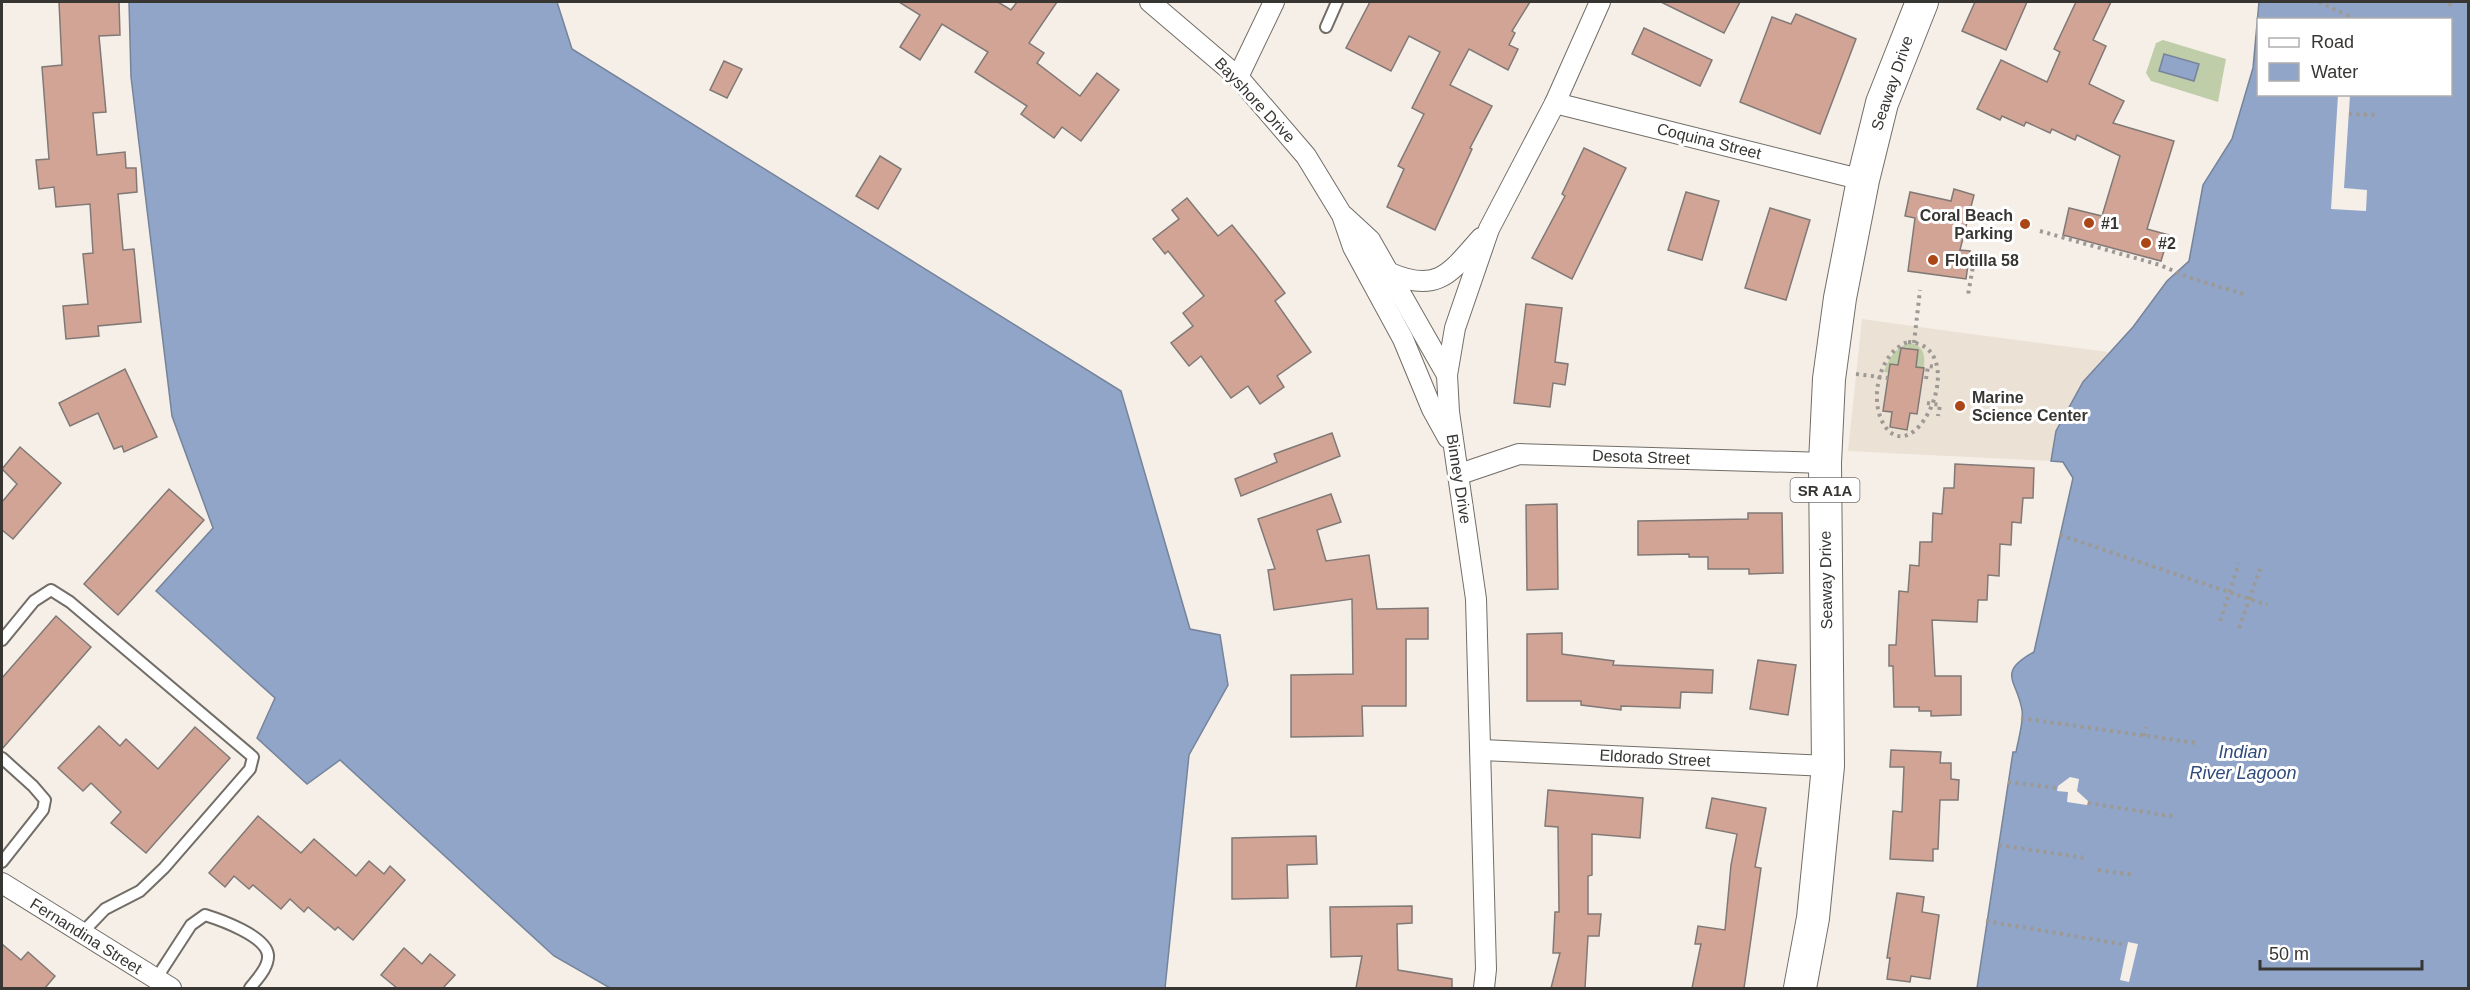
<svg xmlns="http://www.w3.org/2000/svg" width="2470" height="990" viewBox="0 0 2470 990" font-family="Helvetica,sans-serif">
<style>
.built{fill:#ece1d5}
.green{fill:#bfcda9}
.water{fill:#90a5c8;stroke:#76849b;stroke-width:1.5;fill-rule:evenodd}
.pier{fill:#f5efe8}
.building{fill:#d1a495;stroke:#817976;stroke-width:1.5}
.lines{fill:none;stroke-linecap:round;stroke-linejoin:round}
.lane-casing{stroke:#726d67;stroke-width:14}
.street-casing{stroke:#726d67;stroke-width:22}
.primary-casing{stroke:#726d67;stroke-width:34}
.path{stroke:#9d9994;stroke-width:4;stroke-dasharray:3 4.5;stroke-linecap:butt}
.lane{stroke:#fff;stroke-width:10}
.street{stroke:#fff;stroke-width:20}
.primary{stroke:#fff;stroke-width:32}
.poi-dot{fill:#ab4716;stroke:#fff;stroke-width:2}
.labels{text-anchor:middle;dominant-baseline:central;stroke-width:6;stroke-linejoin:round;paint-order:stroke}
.shield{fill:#fff;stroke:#747270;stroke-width:1.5}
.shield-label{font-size:15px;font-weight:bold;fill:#383633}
.street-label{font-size:16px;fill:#383633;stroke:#fff}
.poi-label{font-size:16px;font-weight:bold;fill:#383633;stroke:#fff;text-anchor:start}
.water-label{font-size:18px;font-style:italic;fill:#304b7b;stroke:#fff}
</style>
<rect width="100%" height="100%" fill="#f5efe8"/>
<!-- built -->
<polygon class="built" points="1862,319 1956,332 2108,352 2083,382 2056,431 2051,461 1848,451"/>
<!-- green -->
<g class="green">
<polygon points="2163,40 2226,59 2218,102 2151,81 2146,73 2156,43"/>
<path d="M1911,343C1925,347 1925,356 1924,368L1916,367L1918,350L1901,348L1898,365L1890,364L1889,373L1884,372C1889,358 1896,346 1911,343Z"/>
</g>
<!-- water -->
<g class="water">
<polygon points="129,2 557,2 572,49 1121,391 1190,629 1220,635 1228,685 1189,755 1165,988 610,988 554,956 340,760 307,784 257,738 275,698 156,591 213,528 172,416 131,77"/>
<path d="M2259,2H2468V988H1977L2013,752H2016C2018,740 2024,722 2022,710C2017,680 1996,673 2034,652L2073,478L2063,462L2051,461L2056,431L2083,382L2133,327L2167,281L2189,261L2203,185L2232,139L2253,68ZM2258,20H2450V94H2258Z"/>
<polygon points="2164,54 2199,64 2194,81 2159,71"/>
</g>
<!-- pier -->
<g class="pier">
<polygon points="2338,95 2350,95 2344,188 2367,190 2366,211 2331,209"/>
<polygon points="2070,777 2079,779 2077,791 2088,801 2087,805 2067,802 2068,792 2057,791 2058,786"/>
<polygon points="2128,942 2138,944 2129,982 2120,980"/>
</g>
<!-- building -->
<g class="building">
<polygon points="59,2 119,2 120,35 99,36 106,112 93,113 97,155 125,152 126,168 136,168 137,192 118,194 123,250 134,249 141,322 98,326 99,336 66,339 63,306 88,304 83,254 93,253 90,204 56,207 54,187 39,189 36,160 49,159 42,67 62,65"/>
<polygon points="899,2 998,2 1011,10 1017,2 1057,2 1029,43 1044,53 1037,63 1080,96 1097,73 1119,90 1081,141 1062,127 1054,138 1021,114 1027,106 975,72 988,52 942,24 920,60 900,47 920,15"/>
<polygon points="1370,2 1530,2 1512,31 1515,33 1509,45 1518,49 1508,70 1469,49 1450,85 1492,106 1470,148 1472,149 1435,230 1387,207 1404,169 1398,166 1424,114 1412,108 1440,52 1409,36 1391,71 1346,48"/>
<polygon points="1661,2 1740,2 1724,33"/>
<polygon points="1975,2 2027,2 2006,50 1962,31"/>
<polygon points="2076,2 2111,2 2093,40 2106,46 2089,84 2124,101 2113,123 2174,141 2147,229 2169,235 2161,261 2063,235 2069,208 2102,216 2120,156 2077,135 2075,140 2052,129 2050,133 2026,122 2024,126 2002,116 2000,120 1977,109 2001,60 2047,82 2060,52 2054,49"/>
<polygon points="1796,14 1856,39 1820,134 1740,102 1772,17 1791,24"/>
<polygon points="1644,28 1712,60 1700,86 1632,54"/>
<polygon points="724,61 742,69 727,98 710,90"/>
<polygon points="1584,148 1626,168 1572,279 1532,258 1565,196 1562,194"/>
<polygon points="880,156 901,169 878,209 856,196"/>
<polygon points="1954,189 1974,195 1960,250 1970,251 1966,279 1908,271 1915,218 1905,216 1910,192 1951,201"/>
<polygon points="1686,192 1719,201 1702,260 1668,250"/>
<polygon points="1187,198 1218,236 1232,225 1257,256 1285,293 1275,301 1311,352 1277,376 1284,387 1260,404 1248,386 1231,398 1201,356 1189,366 1171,343 1193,326 1183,313 1204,296 1168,251 1165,254 1153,239 1179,219 1172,210"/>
<polygon points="1770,208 1810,220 1786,300 1745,288"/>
<polygon points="1526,304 1562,308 1555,362 1568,364 1565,385 1553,383 1550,407 1514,403"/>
<polygon points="1901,348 1918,350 1916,367 1924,368 1917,414 1910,413 1907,430 1890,427 1892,412 1883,411 1890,364 1898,365"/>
<polygon points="125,369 157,437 124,452 122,446 114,449 98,413 70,426 59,403"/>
<polygon points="1332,433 1340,456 1241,496 1235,479 1277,462 1274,454"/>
<polygon points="20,447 61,483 13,539 2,530 2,502 17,484 2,469"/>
<polygon points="1955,464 2034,468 2033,498 2023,498 2021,523 2012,522 2011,545 2000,544 1999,576 1988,575 1987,600 1978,600 1977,622 1932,620 1935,676 1961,676 1961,715 1931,716 1931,711 1919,711 1919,707 1894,707 1893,666 1889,666 1889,645 1896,645 1899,591 1908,592 1910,565 1919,566 1920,542 1932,542 1933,513 1942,514 1944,488 1954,488"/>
<polygon points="169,489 204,520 118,615 84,584"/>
<polygon points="1331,494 1341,522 1317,530 1326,561 1369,555 1377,609 1428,608 1428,639 1406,639 1406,706 1362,706 1363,736 1291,737 1291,675 1353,674 1352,599 1274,610 1268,570 1275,569 1258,519"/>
<polygon points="1557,504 1558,589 1527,590 1526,505"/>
<polygon points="1748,513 1782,513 1783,573 1749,574 1749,569 1708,569 1708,557 1689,557 1689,554 1638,555 1638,521 1748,519"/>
<polygon points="56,616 91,647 2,749 2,678"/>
<polygon points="1562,633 1562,654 1614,661 1613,665 1713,670 1712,693 1681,692 1680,708 1621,706 1621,710 1581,705 1581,701 1527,701 1527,634"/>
<polygon points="1758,660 1796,665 1788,715 1750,709"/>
<polygon points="99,726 120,746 126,739 158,769 195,727 230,758 146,853 111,823 121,812 91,783 83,791 58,768"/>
<polygon points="1891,750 1941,752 1940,763 1951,763 1951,779 1959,780 1958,800 1940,800 1938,849 1933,849 1933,861 1890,859 1893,811 1902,812 1904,767 1890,767"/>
<polygon points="1548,790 1643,798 1640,838 1592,834 1592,875 1588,876 1588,914 1601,914 1599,936 1588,936 1585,988 1551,988 1560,953 1553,953 1555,912 1559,912 1558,827 1545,826"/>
<polygon points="1712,798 1766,808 1755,867 1761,868 1744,988 1692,988 1701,944 1695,944 1698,926 1725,930 1731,865 1737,834 1706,828"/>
<polygon points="258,816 301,853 314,839 356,876 369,861 384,874 390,866 405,880 353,940 338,927 335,930 308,907 304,912 290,899 281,909 253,885 249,889 234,876 225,887 209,873"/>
<polygon points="1316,836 1317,864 1287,865 1288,898 1232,899 1232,838"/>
<polygon points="1897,893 1924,897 1922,912 1939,915 1930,979 1911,976 1910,982 1887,979 1890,958 1887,958"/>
<polygon points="1412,906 1412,923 1397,924 1398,970 1452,979 1452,988 1356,988 1362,956 1331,957 1330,907"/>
<polygon points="2,944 21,960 28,952 55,976 45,988 2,988"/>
<polygon points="404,948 422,964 430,954 455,975 443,988 397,988 381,975"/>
</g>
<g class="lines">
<!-- lane casing -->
<g class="lane-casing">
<g id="lane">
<polyline points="1326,27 1337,2"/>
<polyline points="2,640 34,601 51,590 70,602 253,757 250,769 164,868 140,891 105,909 82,933"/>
<polyline points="2,758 33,786 45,800 43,810 2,862"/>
<path d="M156,979L191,925L205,915C221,920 266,936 268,955C269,967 257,979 250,988"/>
</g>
</g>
<!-- street casing -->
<g class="street-casing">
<g id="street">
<polyline points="1150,2 1238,77 1306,156 1342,215 1353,247 1403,339 1432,409 1448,438"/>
<polyline points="1238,77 1274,2"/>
<polyline points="1555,103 1863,180"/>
<polyline points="1344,216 1370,240 1447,375"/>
<path d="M1390,273C1438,294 1451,272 1481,238"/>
<polyline points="1460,474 1519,454 1825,463"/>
<polyline points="1482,750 1828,766"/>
<polyline points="2,883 171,988"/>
<polyline points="1484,988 1486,969 1476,599 1449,412 1447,375 1455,328 1489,229 1555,103 1600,2"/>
</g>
</g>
<!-- primary casing -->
<g class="primary-casing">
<polyline id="primary" points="1800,988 1813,918 1828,766 1825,463 1829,379 1840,298 1863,180 1882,103 1922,2"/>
</g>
<!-- path -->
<g class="path">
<polyline points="2319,2 2355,19"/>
<polyline points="2449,6 2451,2"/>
<polyline points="2349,114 2376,115"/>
<polyline points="2040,231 2160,265 2190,278 2247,295"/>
<polyline points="1968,265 1973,266 1968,295"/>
<path d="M1908,342C1971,345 1920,467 1887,429C1867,405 1878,352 1908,342Z"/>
<polyline points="1914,343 1920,290"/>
<polyline points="1856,374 1888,378"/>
<polyline points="1926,379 1928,366 1936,367"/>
<polyline points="1927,403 1940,405 1938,416"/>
<polyline points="2060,535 2267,605"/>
<polyline points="2220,621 2239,563"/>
<polyline points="2239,628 2260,569"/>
<polyline points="2021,718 2196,743"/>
<polyline points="2144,736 2146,727"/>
<polyline points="2008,782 2057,788"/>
<polyline points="2088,803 2177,817"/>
<polyline points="1999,845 2085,858"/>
<polyline points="2098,870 2135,875"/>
<polyline points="1986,921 2127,945"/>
</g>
<!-- lane -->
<use href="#lane" class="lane"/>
<!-- street -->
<use href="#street" class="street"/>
<!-- primary -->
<use href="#primary" class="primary"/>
</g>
<!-- markers -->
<g class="poi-dot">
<circle cx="2089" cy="223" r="6"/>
<circle cx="2025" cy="224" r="6"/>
<circle cx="2146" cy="243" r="6"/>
<circle cx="1933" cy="260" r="6"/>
<circle cx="1960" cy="406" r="6"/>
</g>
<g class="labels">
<!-- shield labels -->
<rect class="shield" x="1790.5" y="478" width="69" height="24" rx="4.5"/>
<g class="shield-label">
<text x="1825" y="490">SR A1A</text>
</g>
<!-- street labels -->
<g class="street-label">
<text transform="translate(1892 83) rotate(-71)">Seaway Drive</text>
<text transform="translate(1255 100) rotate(47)">Bayshore Drive</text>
<text transform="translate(1709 141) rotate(14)">Coquina Street</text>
<text transform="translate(1641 457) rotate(2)">Desota Street</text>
<text transform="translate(1459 479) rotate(81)">Binney Drive</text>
<text transform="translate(1826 580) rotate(-91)">Seaway Drive</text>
<text transform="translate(1655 758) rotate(3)">Eldorado Street</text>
<text transform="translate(86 936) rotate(32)">Fernandina Street</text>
</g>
<!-- poi labels -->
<g class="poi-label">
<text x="2013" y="215" text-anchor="end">Coral Beach<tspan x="2013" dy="18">Parking</tspan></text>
<text x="2101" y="223">#1</text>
<text x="2158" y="243">#2</text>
<text x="1945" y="260">Flotilla 58</text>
<text x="1972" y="397">Marine<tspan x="1972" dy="18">Science Center</tspan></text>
</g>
<!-- water labels -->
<g class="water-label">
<text x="2243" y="752">Indian<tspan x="2243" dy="21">River Lagoon</tspan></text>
</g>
</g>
<!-- border -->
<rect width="2470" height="990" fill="none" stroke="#383633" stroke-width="6"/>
<!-- legend -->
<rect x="2257" y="18" width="195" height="78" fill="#ffffff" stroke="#afafad" stroke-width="1.5"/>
<rect x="2269" y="38" width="30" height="9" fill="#ffffff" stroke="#afafad" stroke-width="1.5"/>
<text x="2311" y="48" font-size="18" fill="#383633">Road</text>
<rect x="2269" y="63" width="30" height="18" fill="#90a5c8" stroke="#afafad" stroke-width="1.5"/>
<text x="2311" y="78" font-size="18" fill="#383633">Water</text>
<!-- scale -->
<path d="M2260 960v9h162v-9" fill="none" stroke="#383633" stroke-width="3"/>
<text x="2269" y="960" font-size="18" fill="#383633" stroke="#ffffff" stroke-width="4.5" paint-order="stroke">50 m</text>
</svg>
